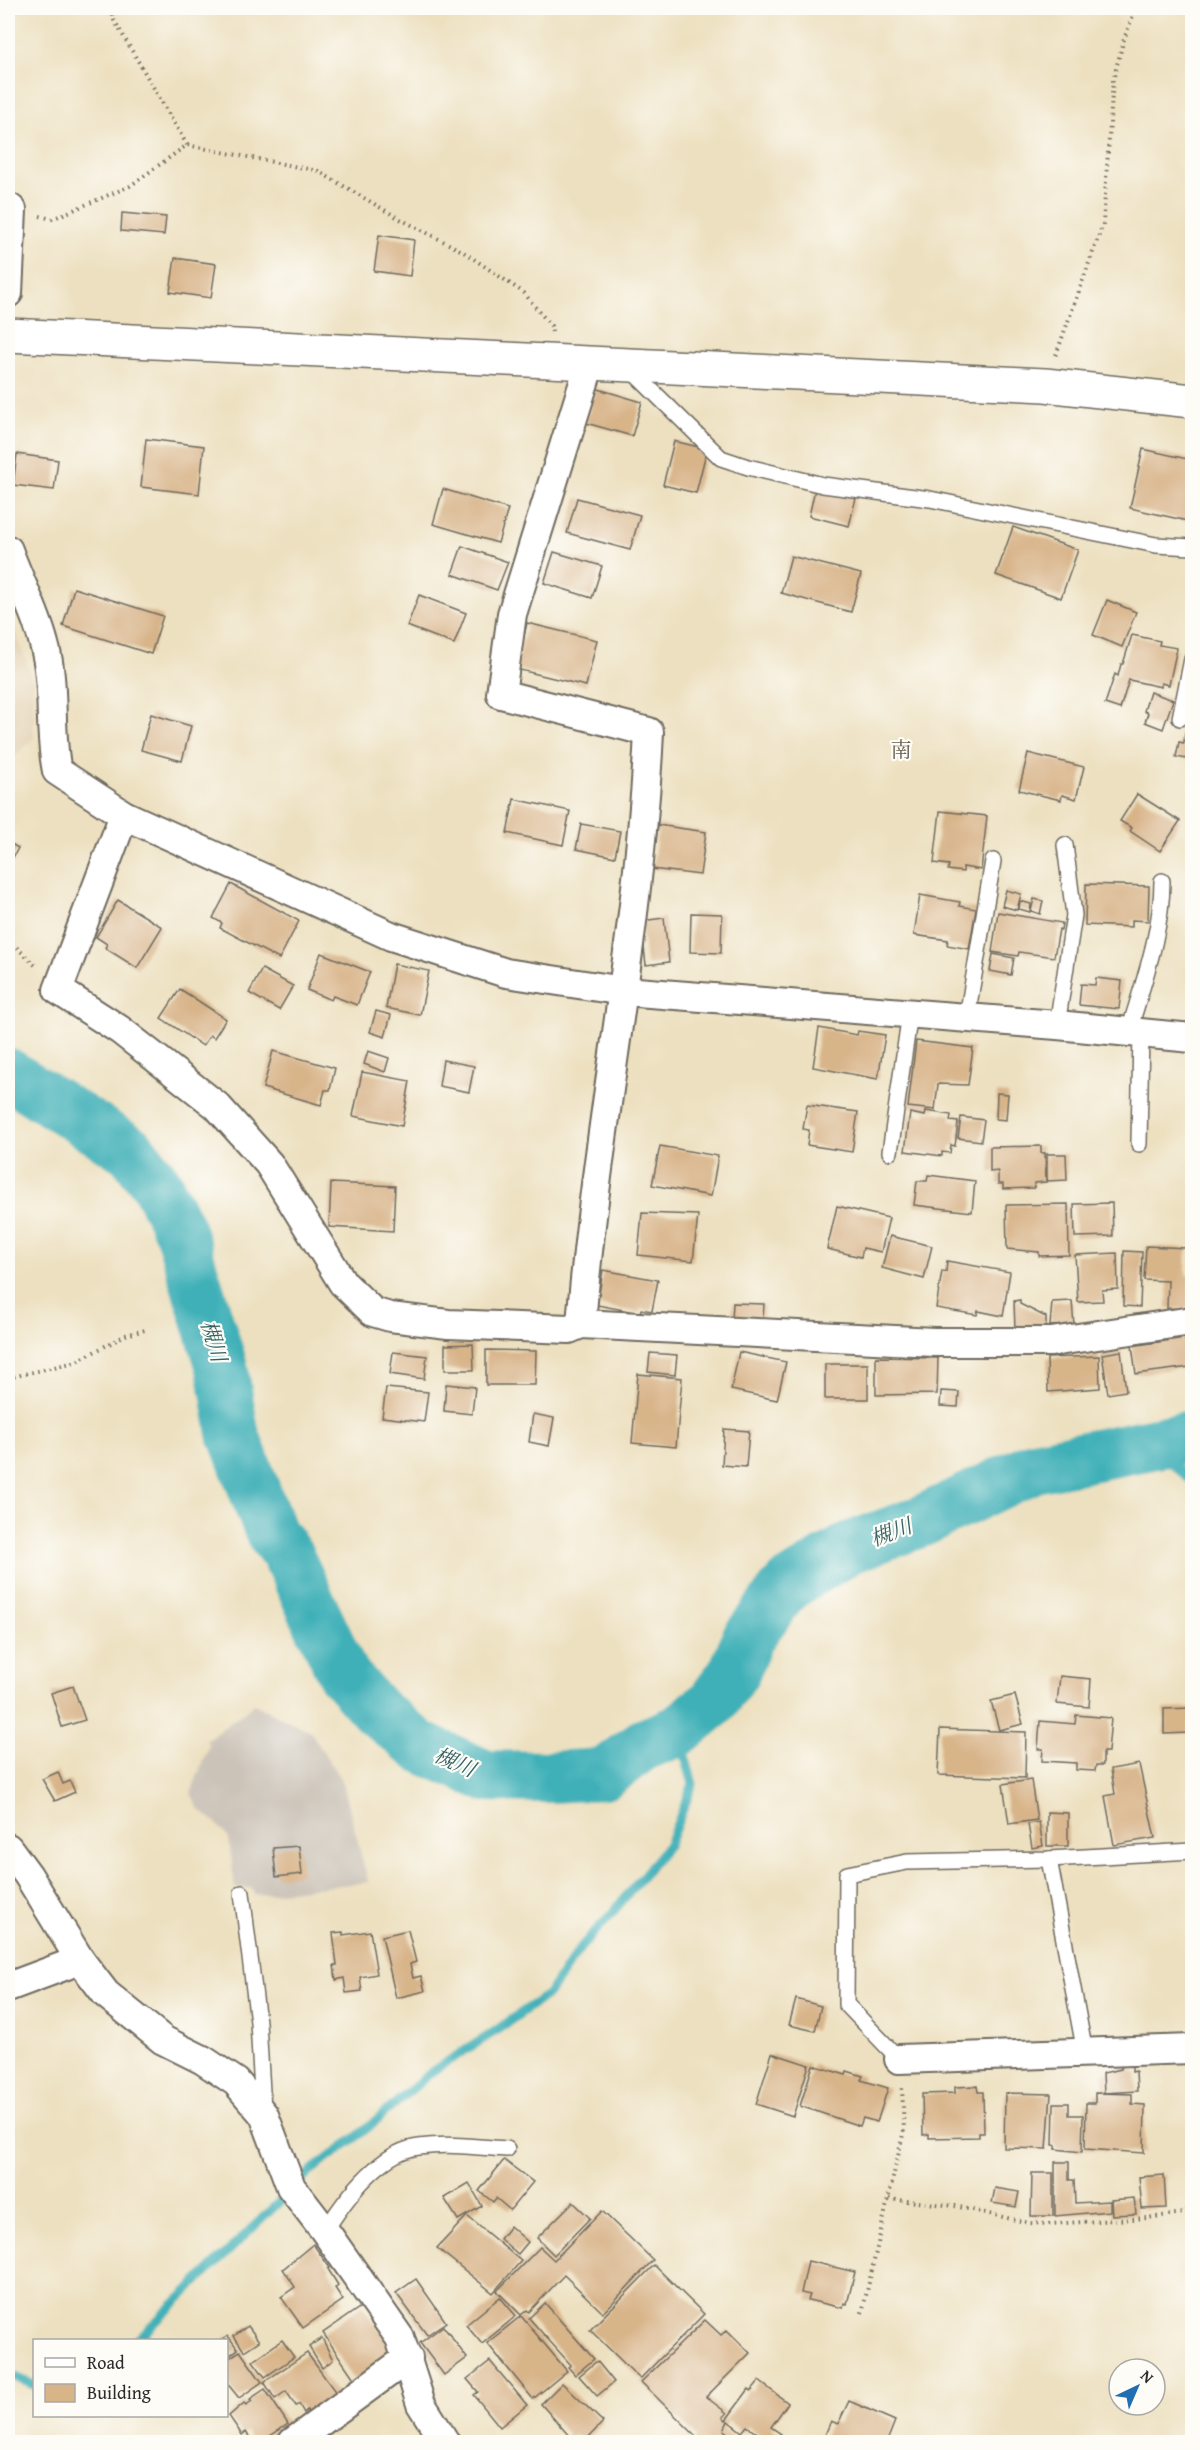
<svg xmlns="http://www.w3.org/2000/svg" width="1200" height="2450" viewBox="0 0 1200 2450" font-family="'Gentium Book Plus','Noto Serif JP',serif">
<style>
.built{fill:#e3d1b4}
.industrial{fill:#cbc3b8}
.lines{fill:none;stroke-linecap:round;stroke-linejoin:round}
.stream{stroke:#40b0b8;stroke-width:9}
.river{stroke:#40b0b8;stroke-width:52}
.building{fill:#d8b489}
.service-casing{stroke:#6f6a5f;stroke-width:18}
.minor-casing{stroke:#6f6a5f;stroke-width:32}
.tertiary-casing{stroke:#6f6a5f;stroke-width:36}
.path{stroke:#6f6a5f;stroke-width:4;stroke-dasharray:1.5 4.5;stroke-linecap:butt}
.service{stroke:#fff;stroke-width:15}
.minor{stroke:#fff;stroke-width:28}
.tertiary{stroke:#fff;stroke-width:33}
.labels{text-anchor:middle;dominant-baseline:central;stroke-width:4.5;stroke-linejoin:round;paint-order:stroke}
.neighbourhood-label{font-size:21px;fill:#685b4c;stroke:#fdfcf7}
.water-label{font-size:21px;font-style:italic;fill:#336063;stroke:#fdfcf7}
</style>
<rect width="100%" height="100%" fill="#fdfcf7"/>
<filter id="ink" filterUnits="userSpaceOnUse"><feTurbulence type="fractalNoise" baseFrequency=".0167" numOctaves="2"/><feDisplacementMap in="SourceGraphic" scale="12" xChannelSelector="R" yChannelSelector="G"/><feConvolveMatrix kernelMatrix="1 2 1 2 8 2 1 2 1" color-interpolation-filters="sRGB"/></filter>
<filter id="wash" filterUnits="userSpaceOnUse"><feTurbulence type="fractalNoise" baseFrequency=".008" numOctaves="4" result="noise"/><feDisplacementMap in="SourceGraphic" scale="24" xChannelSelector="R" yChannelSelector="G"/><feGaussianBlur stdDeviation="1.35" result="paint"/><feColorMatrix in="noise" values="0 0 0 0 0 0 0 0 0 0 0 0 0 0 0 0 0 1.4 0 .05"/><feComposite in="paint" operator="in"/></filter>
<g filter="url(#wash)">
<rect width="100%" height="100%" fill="#ede0c0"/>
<!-- built -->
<polygon class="built" points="8,609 33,681 34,738 8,764"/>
<!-- industrial -->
<polygon class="industrial" points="254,1704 310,1731 343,1783 368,1882 254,1895 252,1888 235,1888 229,1839 217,1824 198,1808 191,1793 209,1745 206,1741"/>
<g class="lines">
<!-- stream -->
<g class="stream">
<polyline points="1150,1445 1192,1481"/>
<polyline points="137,2340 312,2170 359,2135 434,2070 491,2034 548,1994 581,1947 613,1912 669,1844 693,1784 678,1731"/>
<polyline points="8,2374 34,2385"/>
</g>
<!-- river -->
<polyline class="river" points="8,1074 131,1151 156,1183 180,1231 222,1367 233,1433 260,1505 271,1533 287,1554 343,1674 377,1712 421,1747 486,1776 550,1777 604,1774 643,1745 678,1731 712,1703 735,1670 747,1639 786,1587 849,1548 922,1521 1034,1467 1192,1436"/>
</g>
<g id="blocks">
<!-- building -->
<g class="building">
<polygon points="122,213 166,217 164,235 121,231"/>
<polygon points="379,235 414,240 410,276 374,271"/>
<polygon points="175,258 216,264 211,298 170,292"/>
<polygon points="595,388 642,402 632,436 586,423"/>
<polygon points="146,439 204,446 199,494 141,487"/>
<polygon points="674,441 707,449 696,493 663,485"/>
<polygon points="1143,449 1192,460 1192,522 1130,508"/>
<polygon points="17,454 58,460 54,490 13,485"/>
<polygon points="443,489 508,509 498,543 433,524"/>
<polygon points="815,489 856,498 849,526 809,516"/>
<polygon points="577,498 640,515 630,550 567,533"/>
<polygon points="1013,527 1078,550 1061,598 996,575"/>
<polygon points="462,546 508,562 497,590 452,574"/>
<polygon points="554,552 602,566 592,598 544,583"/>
<polygon points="791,556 861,574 851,612 781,593"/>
<polygon points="74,588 163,616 151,654 63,626"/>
<polygon points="419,595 466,613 454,644 407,626"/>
<polygon points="1107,600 1136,612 1122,647 1093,635"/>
<polygon points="527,623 597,640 586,686 516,669"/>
<polygon points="1132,635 1160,641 1159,645 1177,648 1169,685 1161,683 1161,687 1129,680 1120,709 1105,704 1115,674 1118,676 1121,664 1123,664"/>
<polygon points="1150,692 1173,700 1163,729 1145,722 1148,713 1144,711"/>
<polygon points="151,714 191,726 182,761 141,750"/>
<polygon points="1185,732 1192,733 1192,760 1176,757 1179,742 1184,743"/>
<polygon points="1028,753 1084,767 1076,799 1062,795 1061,800 1019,790"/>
<polygon points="1137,794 1180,821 1160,851 1130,831 1132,828 1120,821"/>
<polygon points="514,799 570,811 563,845 507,833"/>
<polygon points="940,811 987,816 981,870 963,867 963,872 948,870 949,865 934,863"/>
<polygon points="581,824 620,831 615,857 576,849"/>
<polygon points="658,825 706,832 700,875 652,869"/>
<polygon points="8,842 18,848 8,867"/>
<polygon points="231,884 299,921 279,959 220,928 222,923 213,918"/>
<polygon points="1086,884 1149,886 1148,921 1132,920 1132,927 1085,925"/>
<polygon points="1006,890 1021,894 1017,910 1002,906"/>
<polygon points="920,895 960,902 959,906 976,909 969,949 947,945 948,940 914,935"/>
<polygon points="1034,899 1043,901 1040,914 1031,911"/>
<polygon points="118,900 162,927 137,968 105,948 107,944 96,937"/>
<polygon points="1020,901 1031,904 1030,912 1019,909"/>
<polygon points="998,912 1062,923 1061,930 1059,929 1054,957 1019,952 1018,956 992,952"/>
<polygon points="691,913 722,914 721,953 690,952"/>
<polygon points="664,918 669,962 646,965 641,921"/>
<polygon points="321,953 370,972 357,1005 333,996 331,1000 307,990"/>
<polygon points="993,954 1014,958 1011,975 990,971"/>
<polygon points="394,964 429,971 420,1015 386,1008"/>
<polygon points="262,969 293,986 279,1010 249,993"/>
<polygon points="1096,978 1122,981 1119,1009 1079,1005 1081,984 1095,985"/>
<polygon points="180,989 226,1019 214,1038 210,1035 203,1046 161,1018"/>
<polygon points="376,1011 391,1015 385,1037 370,1032"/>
<polygon points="819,1028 857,1035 858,1031 885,1035 878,1079 813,1067"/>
<polygon points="916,1041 973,1048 968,1085 938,1084 935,1110 908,1107"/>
<polygon points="273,1051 335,1068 330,1090 325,1090 321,1105 263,1088"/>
<polygon points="368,1051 389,1058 385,1072 364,1064"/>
<polygon points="443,1060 474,1066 469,1092 439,1086"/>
<polygon points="362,1072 410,1081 402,1126 353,1116"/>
<polygon points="997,1093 1008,1094 1006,1120 996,1119"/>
<polygon points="807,1105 858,1112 852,1152 807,1145 809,1130 803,1129"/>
<polygon points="926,1111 951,1115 950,1121 958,1122 955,1146 951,1145 950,1153 942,1152 942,1156 905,1151 910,1113 925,1116"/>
<polygon points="961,1117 984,1120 981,1141 958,1138"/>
<polygon points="660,1146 718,1156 711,1196 652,1185"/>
<polygon points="1041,1146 1041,1153 1045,1153 1046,1182 1034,1183 1034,1188 1003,1189 1003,1184 998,1184 998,1171 990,1172 990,1147"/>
<polygon points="1047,1154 1066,1154 1067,1180 1047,1181"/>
<polygon points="928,1175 975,1181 972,1212 914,1205 917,1181 927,1181"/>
<polygon points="331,1183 395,1186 393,1231 329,1227"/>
<polygon points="1112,1203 1113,1236 1075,1237 1074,1204"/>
<polygon points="1068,1204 1069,1255 1039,1256 1039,1252 1007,1249 1006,1205"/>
<polygon points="837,1206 889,1218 881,1252 863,1248 861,1257 827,1249"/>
<polygon points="642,1213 698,1215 693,1261 638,1255"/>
<polygon points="890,1236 932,1246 924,1279 882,1268"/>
<polygon points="1146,1246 1187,1248 1186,1275 1190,1275 1188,1309 1167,1308 1168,1281 1144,1280"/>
<polygon points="1124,1251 1142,1252 1140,1307 1123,1306"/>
<polygon points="1117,1253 1118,1289 1102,1290 1103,1301 1078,1302 1075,1255"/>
<polygon points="947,1261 1010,1272 1003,1316 978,1311 977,1315 936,1308 942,1271 946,1272"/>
<polygon points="603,1270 658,1280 652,1311 641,1309 640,1313 597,1305"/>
<polygon points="1020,1300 1020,1304 1046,1317 1046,1330 1015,1330 1014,1301"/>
<polygon points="1072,1301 1074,1325 1050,1326 1052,1302"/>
<polygon points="733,1303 764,1304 763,1321 732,1321"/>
<polygon points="1185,1338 1190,1367 1136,1374 1132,1346"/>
<polygon points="473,1344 474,1370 445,1370 445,1345"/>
<polygon points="486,1350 536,1351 535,1385 486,1385"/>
<polygon points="1121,1351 1126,1391 1108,1394 1102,1354"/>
<polygon points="393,1352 427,1356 424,1379 390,1374"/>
<polygon points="739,1352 786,1362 777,1400 731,1390"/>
<polygon points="650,1353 677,1355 675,1375 648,1372"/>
<polygon points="1099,1356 1100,1388 1048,1392 1047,1358"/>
<polygon points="876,1357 938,1358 937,1394 876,1395"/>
<rect x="825" y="1364" width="43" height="35"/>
<polygon points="638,1374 682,1378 676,1447 632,1443"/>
<polygon points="446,1384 475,1387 472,1414 444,1411"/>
<polygon points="386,1388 428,1392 424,1422 382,1417"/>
<polygon points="941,1391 959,1392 958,1407 940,1406"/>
<polygon points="533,1414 554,1418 549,1446 529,1442"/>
<polygon points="724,1429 749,1431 746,1467 722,1465"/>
<polygon points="1060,1676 1091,1679 1089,1707 1057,1704"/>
<polygon points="73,1686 85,1720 62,1727 51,1693"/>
<polygon points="1015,1695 1023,1724 999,1730 991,1701"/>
<polygon points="1192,1708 1192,1724 1189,1724 1189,1733 1164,1734 1164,1709"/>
<polygon points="1076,1715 1111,1718 1108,1752 1103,1752 1103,1765 1096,1765 1095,1771 1076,1770 1076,1763 1042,1761 1043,1749 1038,1749 1040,1721 1075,1724"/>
<polygon points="940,1729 1026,1732 1025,1778 938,1775"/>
<polygon points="1139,1764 1155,1838 1114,1845 1105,1796 1115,1794 1111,1769"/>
<polygon points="58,1772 63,1784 70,1781 75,1792 55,1801 42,1779"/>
<polygon points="1031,1780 1037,1820 1009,1824 1003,1784"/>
<polygon points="1047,1812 1068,1813 1068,1846 1047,1846"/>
<polygon points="1039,1822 1043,1846 1032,1848 1028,1824"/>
<polygon points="299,1846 302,1874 276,1877 273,1848"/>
<polygon points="408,1930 416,1962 410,1964 413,1978 421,1976 425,1991 396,1998 382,1936"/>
<polygon points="370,1931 377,1974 360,1977 362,1991 346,1993 344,1978 336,1980 334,1965 337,1965 333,1933 343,1932 343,1935"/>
<polygon points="796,1999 821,2006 815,2031 789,2025"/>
<polygon points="772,2053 809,2065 793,2116 756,2104"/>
<polygon points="813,2065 846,2075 847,2071 863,2076 861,2080 888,2088 877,2122 863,2118 860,2126 800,2106"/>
<polygon points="1122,2066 1132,2066 1132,2072 1136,2071 1137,2091 1104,2093 1103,2073 1121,2069"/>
<polygon points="977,2086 978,2092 983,2092 984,2133 979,2133 979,2137 929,2138 929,2134 923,2135 922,2094 955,2093 955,2087"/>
<polygon points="1005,2093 1051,2094 1047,2149 1004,2148"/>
<polygon points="1095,2093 1132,2094 1132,2104 1145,2105 1144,2153 1085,2149 1086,2103 1095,2103"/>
<polygon points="1054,2103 1069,2103 1069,2115 1083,2115 1082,2152 1056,2149 1056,2145 1053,2145"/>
<polygon points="504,2160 533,2182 510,2210 496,2198 493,2202 479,2191"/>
<polygon points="1055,2162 1069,2162 1069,2180 1074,2180 1075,2203 1110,2201 1110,2211 1055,2216"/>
<polygon points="1032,2173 1053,2173 1053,2216 1031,2216"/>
<polygon points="1164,2175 1166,2208 1142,2209 1139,2177"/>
<polygon points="469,2183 482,2206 458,2220 444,2198"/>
<polygon points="995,2188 1019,2192 1016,2207 992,2203"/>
<polygon points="1134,2198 1136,2214 1112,2215 1111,2200"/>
<polygon points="573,2202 590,2218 554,2255 537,2238"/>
<polygon points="602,2211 653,2260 603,2313 564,2275 529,2312 527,2310 521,2315 497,2291 540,2247 554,2260"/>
<polygon points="467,2216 521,2261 493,2293 437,2248"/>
<polygon points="510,2226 528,2242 518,2254 500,2239"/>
<polygon points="313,2244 330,2268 328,2269 338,2285 335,2288 343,2300 303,2328 281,2297 295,2287 283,2269"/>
<polygon points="808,2261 855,2272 847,2304 844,2303 843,2308 808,2300 810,2295 801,2293"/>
<polygon points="654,2265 704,2314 640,2379 590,2330"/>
<polygon points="416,2279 446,2322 427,2335 396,2293"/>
<polygon points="500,2297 516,2316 482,2344 466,2325"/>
<polygon points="545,2303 594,2359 575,2375 568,2367 571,2365 529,2318"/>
<polygon points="362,2306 399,2354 355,2380 323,2333"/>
<polygon points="521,2316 567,2371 533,2399 487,2343"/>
<polygon points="705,2320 721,2335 727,2330 750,2353 706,2397 727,2413 723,2417 726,2420 749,2389 751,2391 759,2381 788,2403 771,2427 781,2434 774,2442 770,2442 747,2426 742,2432 728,2421 724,2430 735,2440 732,2442 698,2442 695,2440 697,2437 641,2382"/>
<polygon points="248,2326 259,2341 244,2351 234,2336"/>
<polygon points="443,2326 467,2358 444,2375 420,2343"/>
<polygon points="228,2336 238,2349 226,2358 226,2340 222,2340"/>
<polygon points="322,2338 333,2360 322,2368 309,2347"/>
<polygon points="282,2340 294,2357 265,2377 253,2361"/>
<polygon points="240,2351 262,2382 239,2398 226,2382 226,2360"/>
<polygon points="307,2353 337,2394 309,2414 307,2410 304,2413 299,2404 296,2406 286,2391 275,2399 264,2382"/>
<polygon points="490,2361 527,2405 500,2427 474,2395 478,2392 467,2379"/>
<polygon points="597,2361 614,2382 597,2396 579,2376"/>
<polygon points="562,2383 603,2422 584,2442 574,2435 571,2438 541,2404"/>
<polygon points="265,2389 288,2424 261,2442 253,2442 246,2432 242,2435 229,2416 244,2403 246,2405 252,2401 250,2399"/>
<polygon points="849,2401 895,2421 888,2439 896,2442 822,2442 831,2421 838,2424"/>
</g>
</g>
</g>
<g filter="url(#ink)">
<use href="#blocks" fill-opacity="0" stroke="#6f6a5f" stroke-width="1.5"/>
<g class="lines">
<!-- service casing -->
<g class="service-casing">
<g id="service">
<polyline points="629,368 721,458 748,467 823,485 930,499 1156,545 1192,547"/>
<polyline points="1180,718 1192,659"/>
<polyline points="967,1017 993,861"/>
<polyline points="1057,1025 1074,915 1065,845"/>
<path d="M1129,1031C1143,983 1162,932 1162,881"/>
<polyline points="1139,1144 1141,1032"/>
<polyline points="890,1152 910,1013"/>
<polyline points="1049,1859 1085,2053"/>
<polyline points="242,1893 258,2022 263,2109"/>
<polyline points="899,2059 846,2004 847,1874 907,1862 1049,1859 1192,1851"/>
<path d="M325,2231C344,2201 380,2151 419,2147C448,2143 478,2147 507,2149"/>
</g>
</g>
<!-- minor casing -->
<g class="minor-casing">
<g id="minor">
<polyline points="8,207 12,210 8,293"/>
<path d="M8,550C19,581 36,612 44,644C56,685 48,729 57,771L124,815L391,936L506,973L624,991L1057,1025L1192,1038"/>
<polyline points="124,815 58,990 120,1030 217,1106 269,1164 343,1283 373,1312 390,1317 448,1324 569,1329 581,1324 934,1342 1051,1342 1192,1321"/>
<path d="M581,1324C597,1126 640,931 649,732L501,694L512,614L590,363"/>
<polyline points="8,1848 28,1875 80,1960 106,1994 163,2040 203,2060 236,2082 264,2115 291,2187 325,2231 400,2338 421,2404 445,2442"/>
<polyline points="8,1987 80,1960"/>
<polyline points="899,2059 1192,2049"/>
<polyline points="293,2442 408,2358"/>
</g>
</g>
<!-- tertiary casing -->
<g class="tertiary-casing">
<polyline id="tertiary" points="8,335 1045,385 1192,401"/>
</g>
<!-- path -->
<g class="path">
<polyline points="111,8 114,20 187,145"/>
<polyline points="40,216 52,219 130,186 187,145 318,171 400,219 462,251 524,293 551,326 552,332"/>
<polyline points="1056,355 1103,224 1113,80 1124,39 1136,8"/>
<polyline points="8,939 37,967"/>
<polyline points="8,1378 75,1362 126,1335 145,1330"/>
<polyline points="889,2199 955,2206 1029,2223 1050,2224 1147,2218 1183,2213 1192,2208"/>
<polyline points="862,2313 904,2130 902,2087"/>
</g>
<!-- service -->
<use href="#service" class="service"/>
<!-- minor -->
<use href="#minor" class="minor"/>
<!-- tertiary -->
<use href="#tertiary" class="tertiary"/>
</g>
</g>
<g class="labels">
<!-- neighbourhood labels -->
<g class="neighbourhood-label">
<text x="901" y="749">南</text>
</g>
<!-- water labels -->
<g class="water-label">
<text transform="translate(214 1341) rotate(73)">槻川</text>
<text transform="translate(891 1532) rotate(-21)">槻川</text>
<text transform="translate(455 1762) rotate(24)">槻川</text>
</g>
</g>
<!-- margin -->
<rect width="1200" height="2450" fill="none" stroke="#fdfcf7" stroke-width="30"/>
<!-- legend -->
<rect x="33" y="2339" width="195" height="78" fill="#fdfcf7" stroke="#a9a8a5" stroke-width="1.5"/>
<rect x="45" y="2358" width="30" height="9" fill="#ffffff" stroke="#a9a8a5" stroke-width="1.5"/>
<text x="87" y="2369" font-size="18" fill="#2b2b2b">Road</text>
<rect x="45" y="2384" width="30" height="18" fill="#d8b489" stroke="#a9a8a5" stroke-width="1.5"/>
<text x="87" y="2399" font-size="18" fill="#2b2b2b">Building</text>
<!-- north arrow -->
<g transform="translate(1137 2387) rotate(44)"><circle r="28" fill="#fdfcf7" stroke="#a9a8a5" stroke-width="1.5"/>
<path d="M0-4.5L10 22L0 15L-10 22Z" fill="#1f6fb2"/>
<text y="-9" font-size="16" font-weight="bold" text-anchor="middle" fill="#2b2b2b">N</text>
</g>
</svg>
